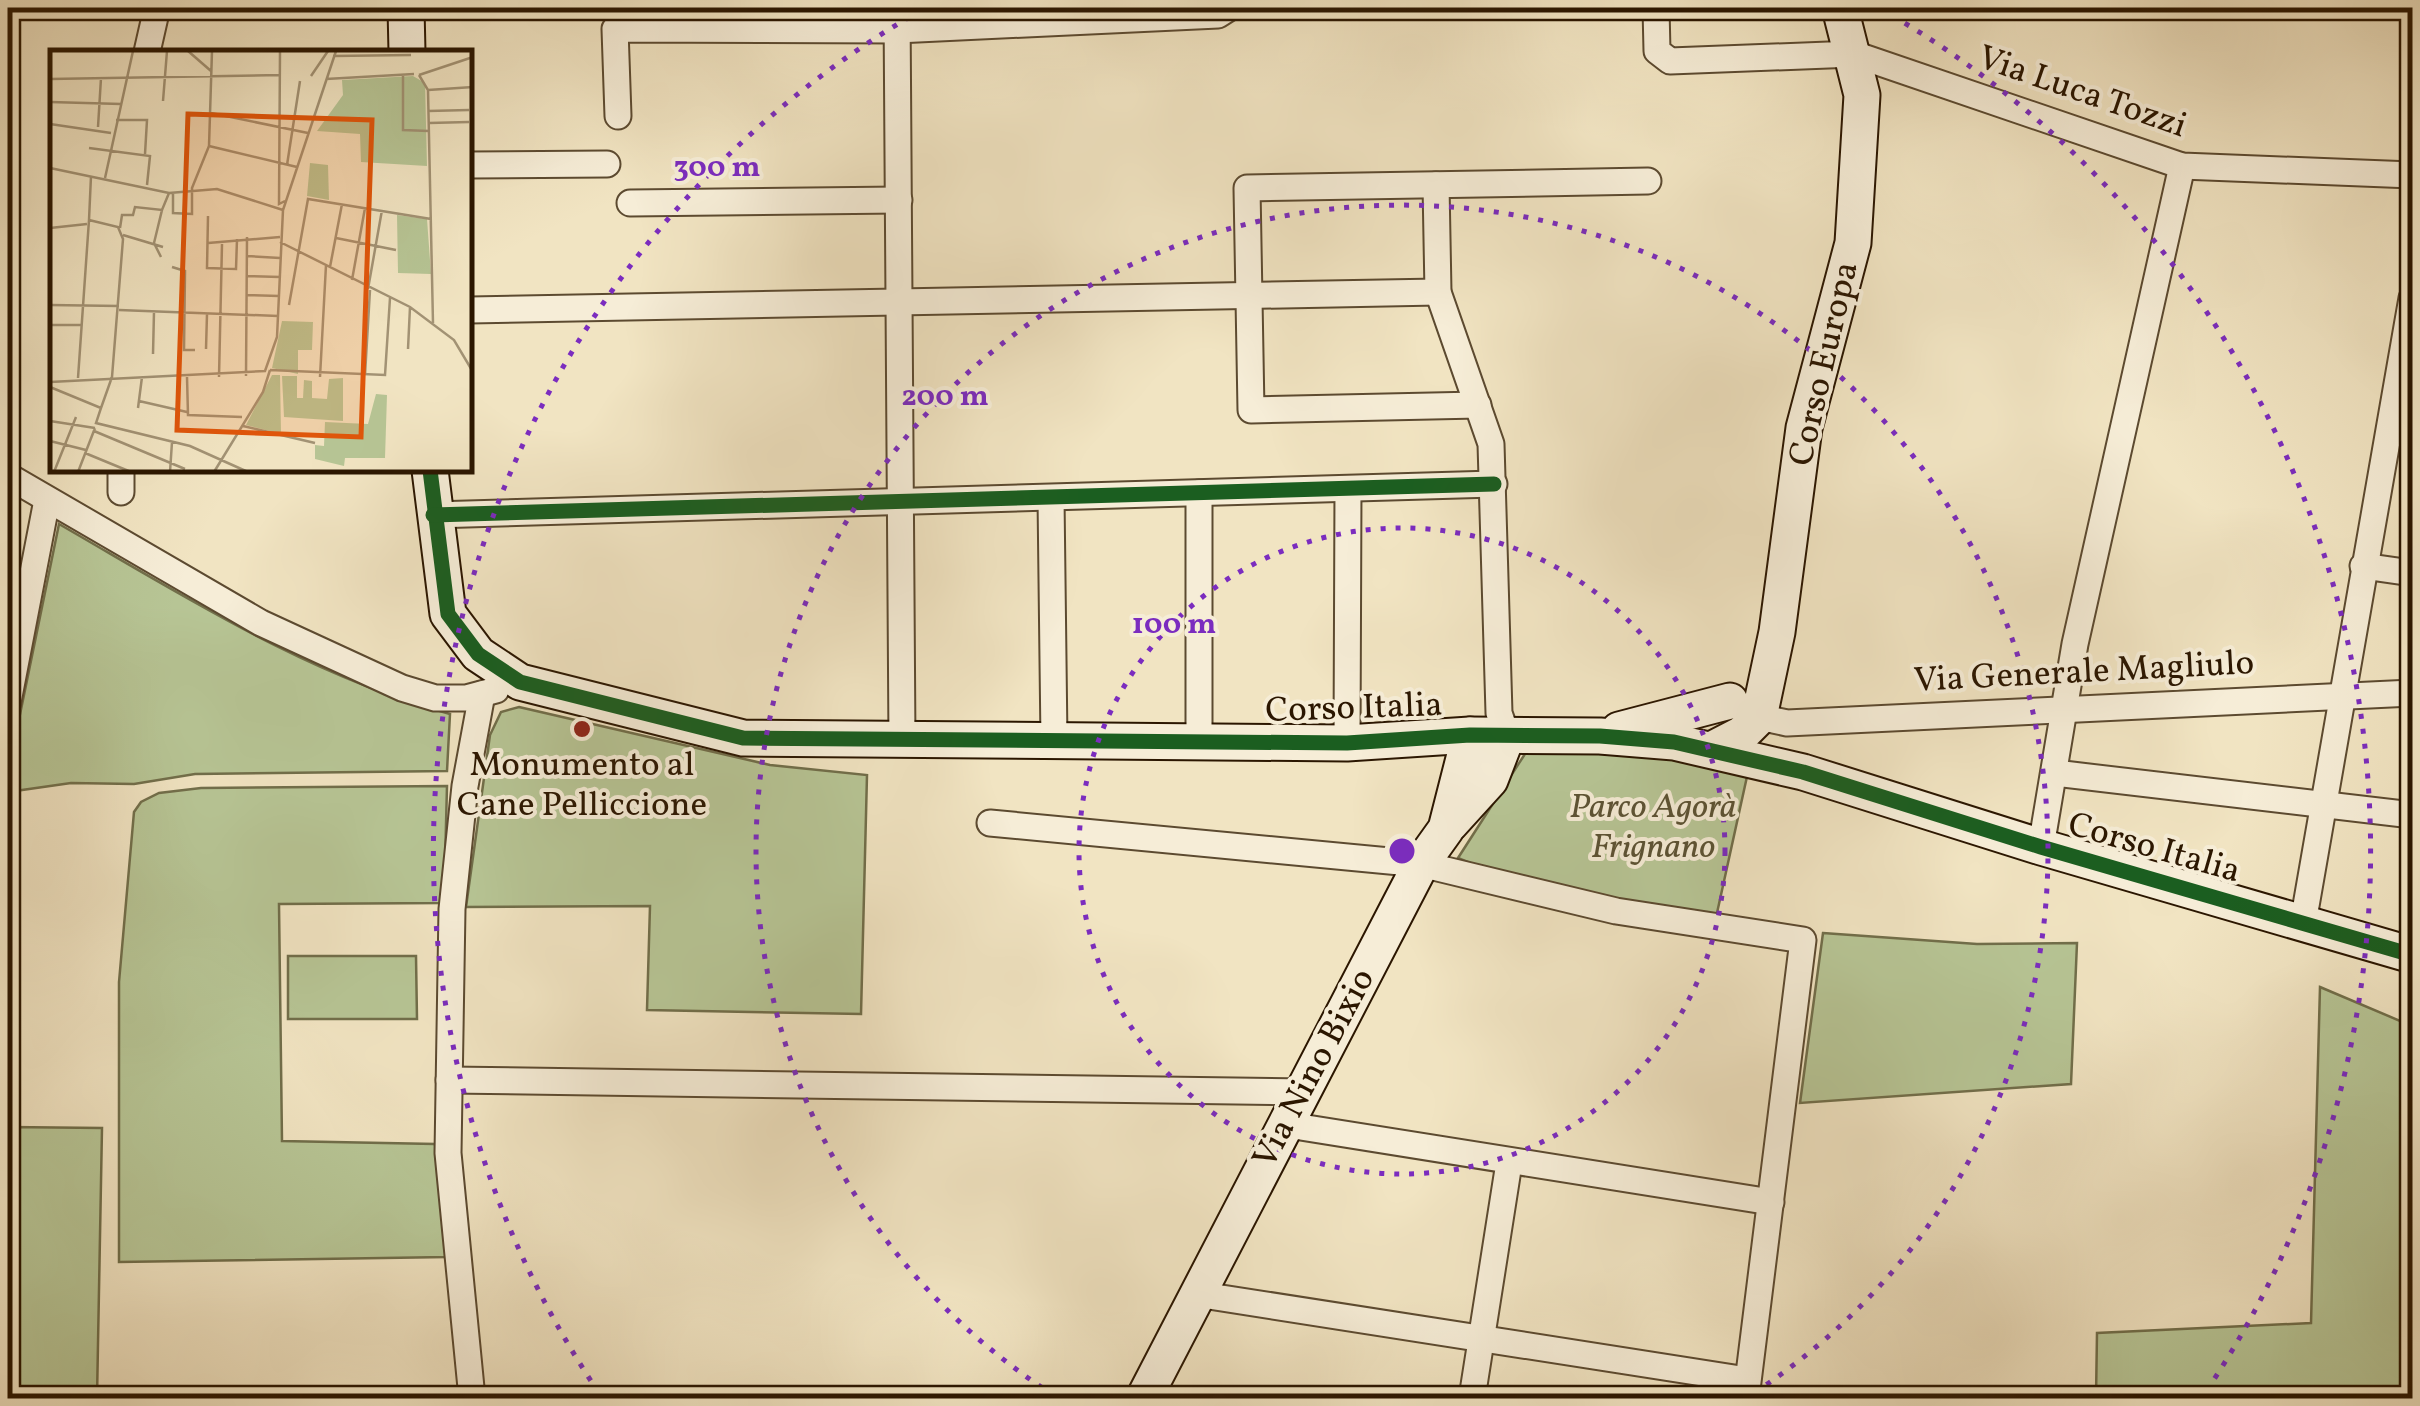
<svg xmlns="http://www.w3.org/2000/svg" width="2420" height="1406" viewBox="0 0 2420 1406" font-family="Vollkorn,serif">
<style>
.green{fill:#b7c595;stroke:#716e4a;stroke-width:2.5}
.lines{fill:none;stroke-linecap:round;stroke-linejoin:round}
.street-casing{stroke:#5c4a30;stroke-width:29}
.secondary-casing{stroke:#2b1600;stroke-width:39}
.street{stroke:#f6edd7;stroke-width:25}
.secondary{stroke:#f6edd7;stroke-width:35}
.cycleway-casing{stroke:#f6edd7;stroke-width:21}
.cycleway{stroke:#1b5e20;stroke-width:15}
.ring{fill:none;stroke:#7b2cbf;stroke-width:5;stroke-dasharray:5 10}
.poi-dot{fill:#8f2418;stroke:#f6edd7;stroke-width:4}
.labels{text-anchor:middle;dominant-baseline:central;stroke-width:8;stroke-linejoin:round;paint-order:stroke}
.street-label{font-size:35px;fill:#2b1600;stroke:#f6edd7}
.poi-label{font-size:35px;fill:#2b1600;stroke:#f6edd7}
.park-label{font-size:35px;font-style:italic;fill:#5c5334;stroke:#f6edd7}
.inset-road{fill:none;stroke:#a29274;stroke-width:2.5}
.view{fill:#df560b;fill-opacity:0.15;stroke:#df560b;stroke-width:5}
.inset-edge{fill:none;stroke:#2b1600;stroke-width:5}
.centre{fill:#7b2cbf;stroke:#f6edd7;stroke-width:5}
.ring-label{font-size:30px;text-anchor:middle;font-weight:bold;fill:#7b2cbf;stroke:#f6edd7;stroke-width:8;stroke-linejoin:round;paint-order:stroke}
</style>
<rect width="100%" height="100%" fill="#f1e4c2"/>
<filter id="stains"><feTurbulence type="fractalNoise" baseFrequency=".002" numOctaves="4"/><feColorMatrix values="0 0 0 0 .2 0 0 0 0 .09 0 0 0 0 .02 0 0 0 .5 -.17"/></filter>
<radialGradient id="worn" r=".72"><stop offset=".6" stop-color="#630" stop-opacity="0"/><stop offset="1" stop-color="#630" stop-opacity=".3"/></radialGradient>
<!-- green -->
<g class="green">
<path d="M59,524C184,596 309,676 450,714L447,771L195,774L134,784L71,783L8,792V773Z"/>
<polygon points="519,707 770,765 867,775 861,1014 647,1010 650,906 466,907 490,735 501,712"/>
<polygon points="1597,742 1748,772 1715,922 1487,870 1458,858 1532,743"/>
<polygon points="447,786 444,903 279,904 282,1141 435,1144 447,1257 119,1262 119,982 134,812 141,802 159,793 201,788"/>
<polygon points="1823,933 1977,944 2077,943 2071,1084 1800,1103"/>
<polygon points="288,956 416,956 417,1019 288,1019"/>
<polygon points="2320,987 2412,1026 2412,1398 2096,1398 2097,1333 2311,1323"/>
<polygon points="8,1127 102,1128 97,1398 8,1398"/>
</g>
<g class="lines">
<!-- street casing -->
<g class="street-casing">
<g id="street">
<polyline points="897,8 902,741"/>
<polyline points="1656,8 1657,51 1670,61 1854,54 2182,166 2412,175"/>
<polyline points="147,52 157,8"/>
<polyline points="618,116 615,29 897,30 1218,15 1229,8"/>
<polyline points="470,165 607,164"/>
<polyline points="1436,185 1438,292 1491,444 1499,713 1507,736"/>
<polyline points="630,203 899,200"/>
<polyline points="470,310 1438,292"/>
<polyline points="1478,405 1251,410 1247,188 1648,181"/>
<polyline points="121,470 121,492"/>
<polyline points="8,476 261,623 402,688 435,698 466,698 496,690"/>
<polyline points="1199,493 1199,742"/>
<polyline points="1051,498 1054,741"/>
<polyline points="433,515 1494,484"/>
<polyline points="2363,566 2412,573"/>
<polyline points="8,702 47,500"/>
<polyline points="1759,717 1787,723 2412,693"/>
<polyline points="1347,743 1348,489"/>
<polyline points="2055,773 2412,815"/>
<polyline points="990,823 1421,864 1616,911 1803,940 1746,1398"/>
<polyline points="2041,847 2075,644 2182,166"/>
<polyline points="2303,923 2412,298"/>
<polyline points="449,1080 1306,1092"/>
<polyline points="1288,1125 1771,1202"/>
<polyline points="1196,1294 1747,1380"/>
<polyline points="472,1398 448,1153 452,909 465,786 482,694"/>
<polyline points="1472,1398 1509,1163"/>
</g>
</g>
<!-- secondary casing -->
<g class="secondary-casing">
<g id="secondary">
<polyline points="406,8 407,52"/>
<polyline points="430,470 448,614 478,654 520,682 743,738 1347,743 1470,735 1600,736 1674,742 1803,772 2041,847 2412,955"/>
<polyline points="1619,730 1730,701"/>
<polyline points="1713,749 1742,734 1759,717 1777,632 1804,428 1853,243 1862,95 1840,8"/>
<polyline points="1450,824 1490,780 1507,736"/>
<polyline points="1144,1398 1421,864 1446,829 1470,735"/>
</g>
</g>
<!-- street -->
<use href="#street" class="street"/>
<!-- secondary -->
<use href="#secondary" class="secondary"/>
<!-- cycleway casing -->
<g class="cycleway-casing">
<g id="cycleway">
<polyline points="430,470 448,614 478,654 520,682 743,738 1347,743 1470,735 1600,736 1674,742 1803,772 2041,847 2412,955"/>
<polyline points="433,515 1494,484"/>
</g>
</g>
<!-- cycleway -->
<use href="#cycleway" class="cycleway"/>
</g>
<!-- distance rings -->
<g class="ring">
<circle cx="1402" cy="851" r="323"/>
<path d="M1055 1396A646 646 0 1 1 1749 1396"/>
<path d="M599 1393A969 969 0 0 1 925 8M1879 8A969 969 0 0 1 2205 1393"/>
</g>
<!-- markers -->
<circle class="poi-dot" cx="582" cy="729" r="10"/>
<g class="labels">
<!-- street labels -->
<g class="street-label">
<text transform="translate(2082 93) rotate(19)">Via Luca Tozzi</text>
<text transform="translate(1825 364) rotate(-77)">Corso Europa</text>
<text transform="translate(2084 673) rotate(-3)">Via Generale Magliulo</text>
<text transform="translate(1354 709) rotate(-2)">Corso Italia</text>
<text transform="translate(2154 849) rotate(16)">Corso Italia</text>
<text transform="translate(1315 1069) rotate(-62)">Via Nino Bixio</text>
</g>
<!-- poi labels -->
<g class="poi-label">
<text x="582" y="766">Monumento al<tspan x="582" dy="40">Cane Pelliccione</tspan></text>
</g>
<!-- park labels -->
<g class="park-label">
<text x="1653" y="808">Parco Agorà<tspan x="1653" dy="40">Frignano</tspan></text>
</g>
</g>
<!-- overview -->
<g transform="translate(50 50)">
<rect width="422" height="422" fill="#f1e4c2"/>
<path d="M363,26L375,33L377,116L311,112L310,84L267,81L293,45L292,30ZM260,113L278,115L279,150L257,146ZM347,165L377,169L381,224L348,223ZM232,271L263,272L262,300H248V324L222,318ZM222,325H230L231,384L196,375ZM232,326H247V348H253L254,330L262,331V348L277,349L279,329L293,328V371L234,367ZM326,344L337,345L335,408H295L294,416L265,409V395L274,396L275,372L318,374Z" fill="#b7c595"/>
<path class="inset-road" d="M138,1L161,21M230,1L229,154L235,151M283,6L361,5M353,25V80L379,81M369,25L378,40L383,273M369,25L423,7M261,26L278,1M0,29L229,25M276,29L364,24M378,40L423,37M113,51L117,1M0,52L71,54M378,61L419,60M161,63L258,83M66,70H97L95,104M379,73L419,72M0,74L61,83M48,77L51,28M159,96L247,117M39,98L100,106L97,135M237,115L250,31M0,118L119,143L167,139L233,160M41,126L39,170L68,177L73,189L62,327L51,358M55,128L83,1M123,143V163L142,164V138L159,96L162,1M158,166L157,218L186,219L187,189M0,178L37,174M70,178L72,165H83L85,157L112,160L119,143M73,185L113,197M286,188L346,200M230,192L360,257L404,290L423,322M158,193L230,187M197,206L230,208M111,207L104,193L112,160M122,217L135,221L134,300H145M280,217L292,154M197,226L230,227M302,230L315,158M318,239L332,160M197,245L229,246M0,255L69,256M239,255L258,149L381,169M69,260L228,266M0,275H31M156,299L157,264M358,299L360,257M103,304L104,262M220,320L335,325L340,248M315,325L320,240M196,326L197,187M137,327L138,365L192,367M169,327L172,194M270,327L276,215M28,328L39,170M0,332L215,321L227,287L233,160L286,1M0,337L51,358L46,373L140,396L198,422M89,351L137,362M88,358L92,327M0,371L45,378M193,376L265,393M44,381L135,419M0,391L36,400M35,403L81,422M4,422L26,367M28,422L45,378M120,422L122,392M164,422L213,342L220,320"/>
<path class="view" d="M138,64L322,70L311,387L127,380Z"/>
<rect width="422" height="422" class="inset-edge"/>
</g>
<circle cx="1402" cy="851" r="15" class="centre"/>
<g class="ring-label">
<text x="717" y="176">300 m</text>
<text x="945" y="405">200 m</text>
<text x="1174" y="633">100 m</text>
</g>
<!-- margin -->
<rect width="2420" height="1406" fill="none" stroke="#f1e4c2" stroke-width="40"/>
<rect x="10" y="10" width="2400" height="1386" fill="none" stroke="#2b1600" stroke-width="5"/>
<rect x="20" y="20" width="2380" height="1366" fill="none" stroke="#2b1600" stroke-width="2.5"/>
<rect width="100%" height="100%" filter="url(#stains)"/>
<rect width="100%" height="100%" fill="url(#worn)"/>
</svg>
